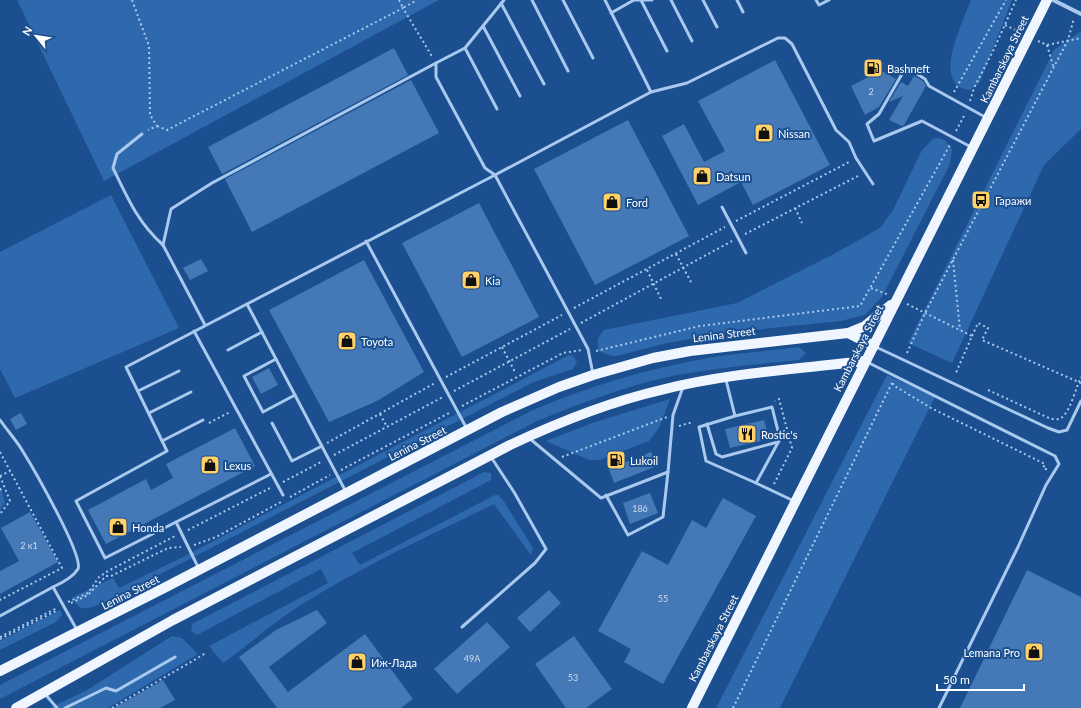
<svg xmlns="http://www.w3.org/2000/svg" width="1081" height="708" viewBox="0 0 1081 708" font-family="Lato,sans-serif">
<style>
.green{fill:#2e69ad}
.building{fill:#4478b7}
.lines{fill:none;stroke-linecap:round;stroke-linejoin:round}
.path{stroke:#a9c9ee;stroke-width:2;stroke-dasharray:2 3;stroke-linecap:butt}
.lane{stroke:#a9c9ee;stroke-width:3}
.street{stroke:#a9c9ee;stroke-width:4}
.primary{stroke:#f0f6ff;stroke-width:10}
.labels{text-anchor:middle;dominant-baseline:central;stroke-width:4;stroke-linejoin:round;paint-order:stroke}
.number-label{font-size:9px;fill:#d0dded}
.street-label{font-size:11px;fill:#fff;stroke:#1b4f8f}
.poi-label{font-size:11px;fill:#fff;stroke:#1b4f8f;text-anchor:start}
</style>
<rect width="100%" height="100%" fill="#1b4f8f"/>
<!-- green -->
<g class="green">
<polygon points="17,0 439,0 104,181"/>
<path d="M971,0H1012L980,82L970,90C930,86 963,22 971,0Z"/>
<polygon points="1081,31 1081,129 1044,165 952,363 908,343 1054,50"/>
<polygon points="939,138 945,140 952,149 950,164 882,297 865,315 841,321 724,333 663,344 617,356 612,356 598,351 598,338 604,330 737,303 830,256 880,228 893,210 922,150 933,139"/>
<polygon points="111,195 179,328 15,398 0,369 0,252"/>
<path d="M799,347L806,353L799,360C757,364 714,368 672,376C626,386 582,403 539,420L0,699V685L531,411C588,386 647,369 708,358C738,353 769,351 799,347Z"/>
<path d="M569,355L574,357L577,362L573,369L534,382L104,603C90,607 79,615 73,597L113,578L119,588L183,557Z"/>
<polygon points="887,375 935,397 780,708 716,708"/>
<polygon points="670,399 659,428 649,441 599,460 589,460 546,441 592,423"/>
<path d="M484,472L491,473V480L352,553L360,565L495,495H498L503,500L533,548L531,555L494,504C425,538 353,570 289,613C266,628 246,647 223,663L209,646L328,583L321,569L197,635L191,631L192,624Z"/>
<polygon points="0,486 5,502 0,510"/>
<polygon points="60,610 62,615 56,622 0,650 0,641"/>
<polygon points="172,636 182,638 198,654 108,708 50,708 87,690"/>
</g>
<!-- building -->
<g class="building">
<polygon points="394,48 408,75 222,174 208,147"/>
<polygon points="775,60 830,165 753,205 741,182 698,205 662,136 684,124 704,162 725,151 698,101"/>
<polygon points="875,67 896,79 879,107 865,115 851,86 870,76"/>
<polygon points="914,76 923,81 926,86 904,125 902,126 889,120 903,96 889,102 901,82 908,86"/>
<polygon points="411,80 439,133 252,232 225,179"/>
<polygon points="628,120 689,236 595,285 534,169"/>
<polygon points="479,203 539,317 462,357 402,243"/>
<polygon points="201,259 208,271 190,280 183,268"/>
<polygon points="364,260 424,372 377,401 329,422 269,310"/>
<polygon points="269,368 278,385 261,394 252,377"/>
<polygon points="21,413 27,424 16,430 10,419"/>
<polygon points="764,420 769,439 730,448 725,429"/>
<polygon points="235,428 255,466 106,544 88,510 146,479 151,490 173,478 166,464"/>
<polygon points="651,452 657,466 614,483 609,469"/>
<polygon points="650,493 658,513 630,524 623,503"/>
<polygon points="723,498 756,516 663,684 624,662 631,649 598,631 642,551 668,565 692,520 706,528"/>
<polygon points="30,512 58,562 0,594 0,571 19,561 1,528"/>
<polygon points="1027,570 1081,597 1081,708 960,708"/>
<polygon points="549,590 561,603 530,632 517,618"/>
<polygon points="317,610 327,623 269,667 288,692 365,634 413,699 401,708 277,708 239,657 276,630"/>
<polygon points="487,622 510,647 457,694 434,669"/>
<polygon points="574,636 612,689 586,708 566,708 535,664"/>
<polygon points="163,680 175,700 160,708 114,708"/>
</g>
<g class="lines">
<!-- path -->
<g class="path">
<polyline points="132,0 149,46 150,115 157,126 148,130"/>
<polyline points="399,0 403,8 417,0"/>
<polyline points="1005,25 1020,32"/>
<polyline points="1038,41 1047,45 1081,38"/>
<polyline points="1047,45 1054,69"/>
<polyline points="954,92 1006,0"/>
<polyline points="970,101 974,88 994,49 1016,0"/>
<polyline points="157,126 167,130 403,8 433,58"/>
<polyline points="956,131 965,114"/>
<polyline points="795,208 802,223"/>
<polyline points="736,221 849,162"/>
<polyline points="745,234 860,175"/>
<polyline points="676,254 692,284"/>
<polyline points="953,260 960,330"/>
<polyline points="647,270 662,301"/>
<polyline points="871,288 889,295"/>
<polyline points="907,304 972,336 955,375"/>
<polyline points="574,308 725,227"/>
<polyline points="581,323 732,241"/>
<polyline points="972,336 978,323 988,328 982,340 1081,383"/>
<polyline points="502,347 515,372"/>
<polyline points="596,351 700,326 860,306 951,143"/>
<polyline points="907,353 925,313 1068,40 1074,18"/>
<polyline points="446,377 562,315"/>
<polyline points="893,383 893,385 931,408 1045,464 1043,468 1048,470"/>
<path d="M988,390L1051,419C1054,419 1058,420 1061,418C1070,413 1076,387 1081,377"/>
<polyline points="454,391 570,329"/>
<polyline points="462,406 563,353 582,350"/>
<polyline points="380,414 387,427"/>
<polyline points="209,423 230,412"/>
<polyline points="679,426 693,422"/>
<polyline points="327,443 435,383"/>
<polyline points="0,452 62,568 0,600"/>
<polyline points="334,455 443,397"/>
<polyline points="562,457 667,417"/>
<polyline points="341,470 451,412"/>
<polyline points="0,476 10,501 0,514"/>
<polyline points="0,476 10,471"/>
<polyline points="283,482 321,462"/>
<polyline points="774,484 792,448 779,399 775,401"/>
<polyline points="0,490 4,486"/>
<polyline points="290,497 330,475"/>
<polyline points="188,530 272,487"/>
<polyline points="194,545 216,537 281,502"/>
<polyline points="68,602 88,593 99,577 108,571 175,536"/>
<polyline points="71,603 88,595 106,576 111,576 168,548 181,547"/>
<polyline points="0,637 57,608"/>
<polyline points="0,639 58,610"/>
<polyline points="112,708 206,653"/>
<polyline points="733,708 892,383"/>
</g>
<!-- lane -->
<g class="lane">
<polyline points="532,0 568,71"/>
<polyline points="563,0 593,58"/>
<polyline points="605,0 651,92"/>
<polyline points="641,0 667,51"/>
<polyline points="671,0 692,41"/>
<polyline points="703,0 717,27"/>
<polyline points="737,0 743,12"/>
<polyline points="816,0 819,5 829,0"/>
<polyline points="501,3 544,84"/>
<polyline points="611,13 634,0 652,0"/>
<polyline points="483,26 520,96"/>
<polyline points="465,48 497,109"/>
<polyline points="436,63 465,48 504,0"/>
<path d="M142,134L117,154L113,168C127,197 138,223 163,245"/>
<polyline points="971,147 922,121 874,141 867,124 879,114 906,67 925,79 929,86 985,117"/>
<polyline points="722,207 746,253"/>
<polyline points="366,241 467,429"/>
<polyline points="247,304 126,367 167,451 76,501 105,558 271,474"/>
<polyline points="205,325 163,245 171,209 212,183 436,63 436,77 485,168 495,175 247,304 346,492"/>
<polyline points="194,331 283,495"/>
<polyline points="876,347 1048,428 1059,432 1067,430 1081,401"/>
<polyline points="228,350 262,332"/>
<polyline points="276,359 244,376 263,412 295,395"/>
<polyline points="867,362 1055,456 1059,464 1046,485 1018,547 939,708"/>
<polyline points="593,374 588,349 495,175 651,92 687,83 778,38 785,38 792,44 836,130 849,142 856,158 873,184"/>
<polyline points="726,380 735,416 699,427 706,461 756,483 780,439 772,407 735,416"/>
<polyline points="138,391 179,371"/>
<polyline points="149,413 191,392"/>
<path d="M0,420C7,430 16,440 22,450C32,466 84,556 78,569C73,577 62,583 53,587L77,630"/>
<polyline points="272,423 292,461 322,446"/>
<polyline points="707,424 716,454 722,457 778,442"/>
<polyline points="529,438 601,498 668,472 673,415 683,387"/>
<polyline points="162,441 203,420"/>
<polyline points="756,483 794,501"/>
<polyline points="606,495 628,535 663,517 668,472"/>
<polyline points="176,522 198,567"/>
<polyline points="0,616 53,587"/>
<polyline points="462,627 535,563 546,549 514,492 491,457"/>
<polyline points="45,694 57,708"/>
<polyline points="65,708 106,688 116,691 175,657"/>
</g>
<!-- street -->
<polyline class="street" points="1053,0 1081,14"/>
<!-- primary -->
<g class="primary">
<polyline points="848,333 865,326 891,305"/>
<polyline points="0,671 166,587 502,412 559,387 593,375 653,358 690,351 848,333 874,346"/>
<path d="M16,708L173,620L510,445C559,422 609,402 661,390C727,373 798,369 865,361"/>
<polyline points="692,708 1047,0"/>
</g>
</g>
<!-- icons -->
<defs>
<g id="fuel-square" transform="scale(1)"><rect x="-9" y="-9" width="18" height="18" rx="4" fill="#ffd166" stroke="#1b4f8f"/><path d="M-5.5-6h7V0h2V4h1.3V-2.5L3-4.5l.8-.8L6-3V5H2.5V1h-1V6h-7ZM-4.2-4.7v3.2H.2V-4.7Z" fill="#111"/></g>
<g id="shop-square" transform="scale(1)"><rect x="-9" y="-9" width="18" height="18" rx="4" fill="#ffd166" stroke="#1b4f8f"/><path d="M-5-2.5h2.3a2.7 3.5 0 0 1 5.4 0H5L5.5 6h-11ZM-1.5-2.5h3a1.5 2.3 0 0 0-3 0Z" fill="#111"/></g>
<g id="bus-square" transform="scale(1)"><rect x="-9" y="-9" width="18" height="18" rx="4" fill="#ffd166" stroke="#1b4f8f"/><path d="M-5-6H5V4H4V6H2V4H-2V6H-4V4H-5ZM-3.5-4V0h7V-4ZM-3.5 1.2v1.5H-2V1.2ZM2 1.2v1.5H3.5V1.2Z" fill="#111"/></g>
<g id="restaurant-square" transform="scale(1)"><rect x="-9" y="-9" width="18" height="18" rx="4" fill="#ffd166" stroke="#1b4f8f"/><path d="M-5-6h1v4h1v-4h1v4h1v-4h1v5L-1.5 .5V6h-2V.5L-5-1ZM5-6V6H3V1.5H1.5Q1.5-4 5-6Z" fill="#111"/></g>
</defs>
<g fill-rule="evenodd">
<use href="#fuel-square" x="873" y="68"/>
<use href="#shop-square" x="764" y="133"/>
<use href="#shop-square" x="702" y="176"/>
<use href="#bus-square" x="981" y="200"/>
<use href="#shop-square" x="612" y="202"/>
<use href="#shop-square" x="471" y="280"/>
<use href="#shop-square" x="347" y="341"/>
<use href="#restaurant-square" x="747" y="434"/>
<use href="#fuel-square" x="616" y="460"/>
<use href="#shop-square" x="210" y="465"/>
<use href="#shop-square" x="118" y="527"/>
<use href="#shop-square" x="1034" y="652"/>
<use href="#shop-square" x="357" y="662"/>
</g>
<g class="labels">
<!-- number labels -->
<g class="number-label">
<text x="871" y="91">2</text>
<text x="640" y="508">186</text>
<text x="29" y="545">2 к1</text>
<text x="663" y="598">55</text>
<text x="472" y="658">49А</text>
<text x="573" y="677">53</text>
</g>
<!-- street labels -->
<g class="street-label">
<text transform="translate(1004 59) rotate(-64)">Kambarskaya Street</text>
<text transform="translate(724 334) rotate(-7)">Lenina Street</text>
<text transform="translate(858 348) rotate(-63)">Kambarskaya Street</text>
<text transform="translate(417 443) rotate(-27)">Lenina Street</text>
<text transform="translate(130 592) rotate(-27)">Lenina Street</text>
<text transform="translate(713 638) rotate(-63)">Kambarskaya Street</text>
</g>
<!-- poi labels -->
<g class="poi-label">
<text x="887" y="68">Bashneft</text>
<text x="778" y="133">Nissan</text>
<text x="716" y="176">Datsun</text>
<text x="995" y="200">Гаражи</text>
<text x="626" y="202">Ford</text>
<text x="485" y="280">Kia</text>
<text x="361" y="341">Toyota</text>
<text x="761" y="434">Rostic's</text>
<text x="630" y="460">Lukoil</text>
<text x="224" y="465">Lexus</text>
<text x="132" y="527">Honda</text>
<text x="1020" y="652" text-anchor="end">Lemana Pro</text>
<text x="371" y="662">Иж-Лада</text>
</g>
</g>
<!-- north arrow -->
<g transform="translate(36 36) rotate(300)" stroke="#1b4f8f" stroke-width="3" paint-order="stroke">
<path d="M0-3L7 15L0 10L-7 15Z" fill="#ffffff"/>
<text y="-6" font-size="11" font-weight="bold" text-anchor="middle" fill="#ffffff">N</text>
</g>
<!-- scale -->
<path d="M937 684v6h87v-6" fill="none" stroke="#ffffff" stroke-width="2"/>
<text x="943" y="684" font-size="12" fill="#ffffff" stroke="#1b4f8f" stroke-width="3" paint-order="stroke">50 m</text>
</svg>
